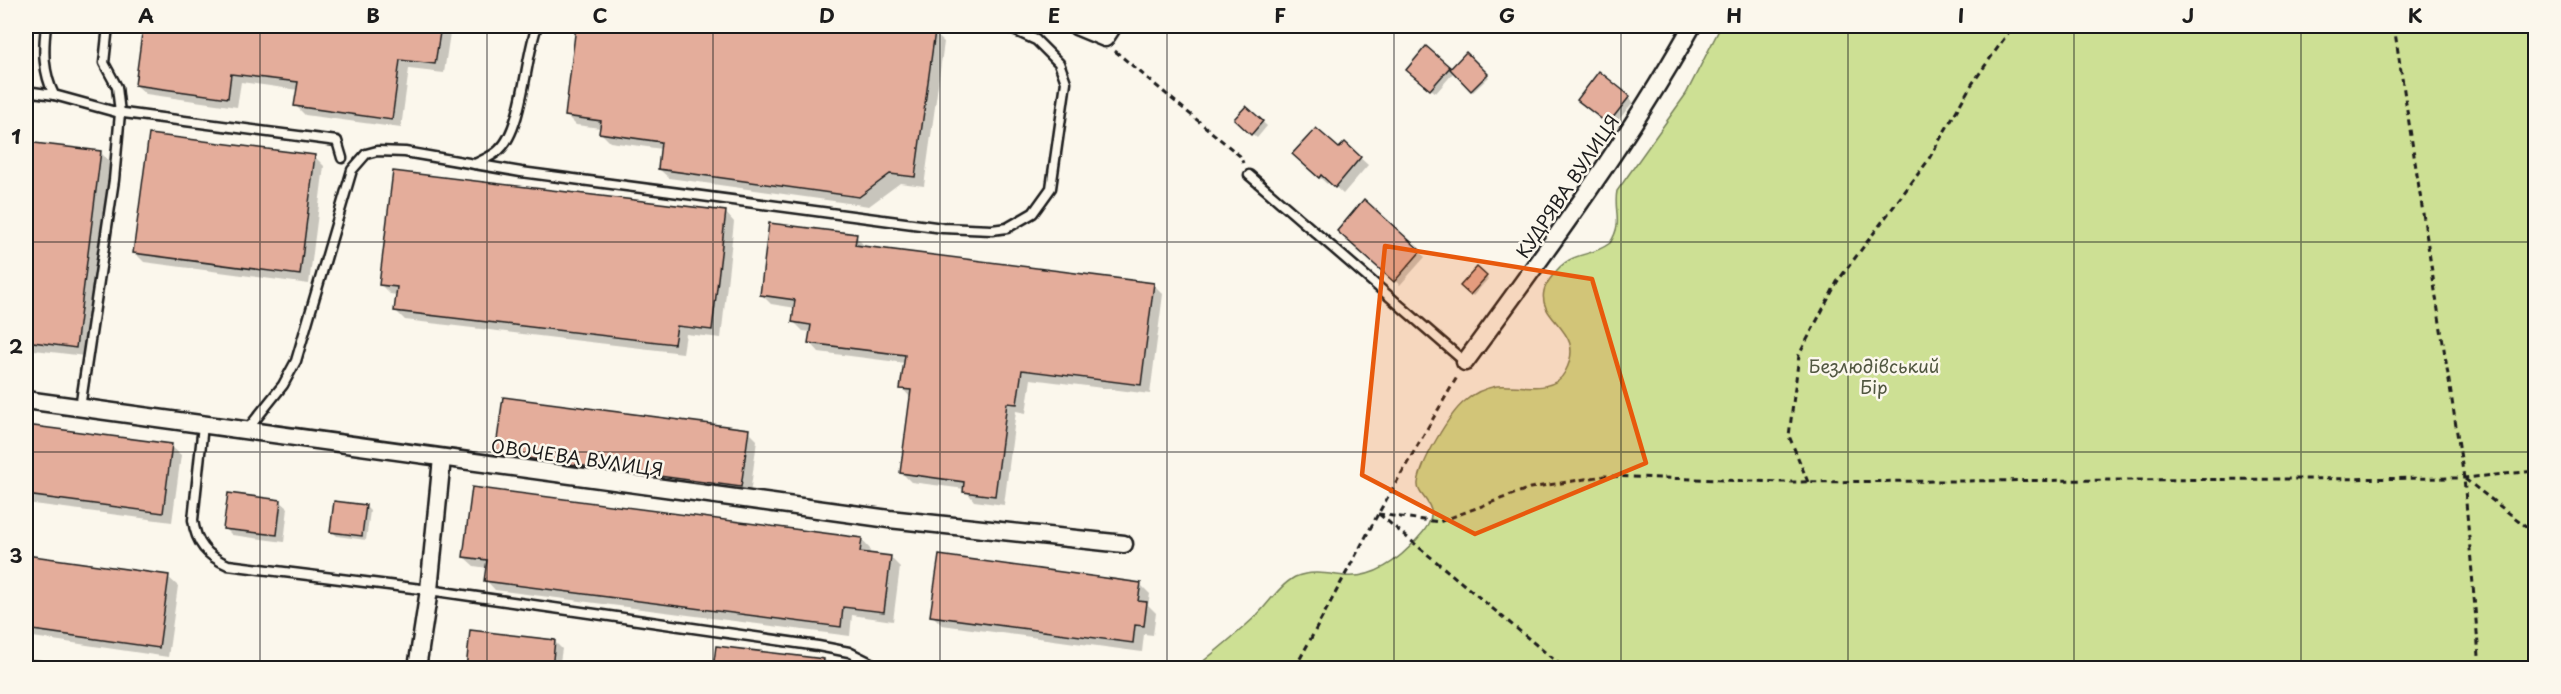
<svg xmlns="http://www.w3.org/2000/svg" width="2561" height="694" viewBox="0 0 2561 694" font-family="'Playpen Sans',sans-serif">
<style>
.green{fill:#cde094;stroke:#747e58;stroke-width:1.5}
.shadow{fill:#0003}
.building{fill:#e4ad9b;stroke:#1c1c1c;stroke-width:1.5}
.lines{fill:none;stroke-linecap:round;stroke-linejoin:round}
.lane-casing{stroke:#1c1c1c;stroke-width:13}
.street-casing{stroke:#1c1c1c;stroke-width:21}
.path{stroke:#1c1c1c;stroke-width:3;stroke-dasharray:6 4.5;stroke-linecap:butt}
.lane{stroke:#fbf7ec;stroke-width:8}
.street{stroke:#fbf7ec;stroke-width:16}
.marked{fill:#e8590c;fill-opacity:0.2;stroke:#e8590c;stroke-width:4.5;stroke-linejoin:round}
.grid{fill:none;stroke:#1c1c1c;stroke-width:1.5;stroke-opacity:0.55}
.labels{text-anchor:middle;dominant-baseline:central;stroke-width:5;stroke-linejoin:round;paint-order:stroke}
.street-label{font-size:18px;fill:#1c1c1c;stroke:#fbf7ec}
.park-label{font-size:18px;fill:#515740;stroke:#fbf7ec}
.neatline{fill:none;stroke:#1c1c1c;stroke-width:2}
.grid-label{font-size:20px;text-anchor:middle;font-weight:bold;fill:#1c1c1c}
</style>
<rect width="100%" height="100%" fill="#fbf7ec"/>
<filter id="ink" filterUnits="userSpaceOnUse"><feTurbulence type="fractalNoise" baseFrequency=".0167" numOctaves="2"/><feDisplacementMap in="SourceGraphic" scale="12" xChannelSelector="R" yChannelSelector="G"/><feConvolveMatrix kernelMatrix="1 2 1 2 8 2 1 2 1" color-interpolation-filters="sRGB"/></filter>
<g filter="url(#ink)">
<!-- green -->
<path class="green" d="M1721,26H2535V668H1195C1216,651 1237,634 1257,615C1269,603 1280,585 1295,577C1312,570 1328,574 1344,576C1374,579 1399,560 1418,538C1449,505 1416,500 1418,483C1421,462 1449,414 1465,401C1474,393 1485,388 1497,386C1518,384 1553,395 1565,372C1588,330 1537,322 1544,291C1545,285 1549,280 1553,275C1572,249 1589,259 1610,243C1624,221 1613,211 1617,191L1686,94Z"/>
<!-- shadow -->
<g class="shadow">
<polygon points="145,26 451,26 444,73 409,69 401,128 305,115 296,106 298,90 241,82 237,107 146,94 136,85"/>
<polygon points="578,26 883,26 934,33 944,42 924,186 900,183 869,206 669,178 659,169 662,149 610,142 601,133 601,128 576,125 566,115"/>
<polygon points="1426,49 1451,70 1466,55 1489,77 1473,92 1454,72 1436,93 1412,74"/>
<polygon points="1629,97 1633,102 1613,127 1583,104"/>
<polygon points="1247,108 1267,126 1257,138 1236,119"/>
<polygon points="26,143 101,153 110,162 85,356 26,349"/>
<polygon points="1345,144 1368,165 1343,194 1329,181 1327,184 1301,161 1340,150"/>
<polygon points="315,157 324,166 309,284 144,262 135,253"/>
<polygon points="1364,201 1425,257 1400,285 1343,235"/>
<polygon points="725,212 734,222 721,338 686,334 683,353 405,320 395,310 397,295 390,294 381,285"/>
<polygon points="856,236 865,247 1153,284 1163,294 1150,394 1031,379 1026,413 1016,411 1004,505 974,501 965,489 911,482 902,473 911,398 902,388 905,363 819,352 810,342 811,332 803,331 794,322 796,308 771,304 762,295"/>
<polygon points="1477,269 1488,279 1473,296 1462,286"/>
<polygon points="26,426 171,446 181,455 172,522 26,503"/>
<polygon points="748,431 757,440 750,495 507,463 497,454"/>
<polygon points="280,501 288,508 284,542 232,535 225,528"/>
<polygon points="365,506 370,511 366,540 337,536 332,531"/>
<polygon points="861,539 870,549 869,555 891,558 900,567 893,621 852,615 850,636 495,590 486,580 487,568 474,566 464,557"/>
<polygon points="26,556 168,577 178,586 168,657 26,636"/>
<polygon points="1140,584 1150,594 1148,605 1156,613 1153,635 1144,634 1142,652 942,625 932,615"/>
<polygon points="555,642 562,649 559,668 467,668"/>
<polygon points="717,648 847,663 853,668 715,668"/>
</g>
<!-- building -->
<g class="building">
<polygon points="143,26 441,26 435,64 400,60 392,120 294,106 298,82 231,74 228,98 135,85"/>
<polygon points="576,26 894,26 935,31 915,177 890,174 859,197 658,169 661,142 599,133 601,121 565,116"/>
<polygon points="1426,46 1450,67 1430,90 1406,70"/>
<polygon points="1466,52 1488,74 1471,91 1450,69"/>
<polygon points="1599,71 1630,96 1608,124 1577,100"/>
<polygon points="1246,106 1263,121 1251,135 1234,119"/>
<polygon points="1316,128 1339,148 1345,142 1361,157 1335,188 1321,175 1319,178 1292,154"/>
<polygon points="149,134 315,155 300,275 133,253"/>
<polygon points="26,142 101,151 76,348 26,341"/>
<polygon points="393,171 726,211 712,330 677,326 674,344 394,311 397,287 379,285"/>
<polygon points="1364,199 1421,251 1394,282 1337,231"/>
<polygon points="769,223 857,234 855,245 1154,283 1141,385 1022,370 1017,404 1007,403 995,496 963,492 964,482 900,473 911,390 900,389 905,355 808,343 811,325 792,322 795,300 760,295"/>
<polygon points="1477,267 1487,276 1470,295 1460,286"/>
<polygon points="503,397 749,429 741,487 495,454"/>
<polygon points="26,425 172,444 163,513 26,495"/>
<polygon points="472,487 862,538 860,552 891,556 884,612 843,607 841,627 484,581 487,560 463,557"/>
<polygon points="228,493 281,500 277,535 223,529"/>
<polygon points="334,501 366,505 362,536 330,532"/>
<polygon points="26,555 169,575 159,648 26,629"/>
<polygon points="939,555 1141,583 1138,601 1147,602 1144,626 1135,625 1133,643 930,616"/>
<polygon points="470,630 555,640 552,669 466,669"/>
<polygon points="716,646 824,659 823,669 713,669"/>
</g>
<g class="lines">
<!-- lane casing -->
<g class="lane-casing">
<g id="lane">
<path d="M46,26C43,51 43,72 54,95L116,112L337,141L342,158"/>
<polyline points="26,91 54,95"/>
<path d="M475,164C482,160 493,156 499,150C523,129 525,57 537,26"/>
<polyline points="1249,175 1465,362"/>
<polyline points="80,408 114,180 120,113 117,87 104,63 108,26"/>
<path d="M203,425L193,520C196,543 207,556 228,565L429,590L818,646L849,652L881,668"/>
<polyline points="247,430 283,385 296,361 352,170 366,154 377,151 405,152 521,172 943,228 992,230 1007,228 1033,213 1051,188 1066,82 1059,63 1036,40 1005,26"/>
<polyline points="26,665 57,668"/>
</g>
</g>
<!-- street casing -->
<g class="street-casing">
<g id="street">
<polyline points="1076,26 1105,38 1113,26"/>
<path d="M1465,362C1545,253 1626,144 1692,26"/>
<polyline points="26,400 889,519 1124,544"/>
<polyline points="417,668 429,590 442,458"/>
</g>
</g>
<!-- path -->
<g class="path">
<polyline points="2394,26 2464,478 2480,668"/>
<polyline points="1115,51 1240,156 1243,163"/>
<polyline points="2465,479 2536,534"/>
<polyline points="1808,482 1789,436 1799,355 1837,282 1927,162 1970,87 2013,26"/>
<polyline points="1378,514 1439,522 1530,488 1604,476 1781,482 2464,478 2536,471"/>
<polyline points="1379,514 1564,668"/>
<polyline points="1295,668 1378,514 1457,377"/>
</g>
<!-- lane -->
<use href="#lane" class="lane"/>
<!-- street -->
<use href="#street" class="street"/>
</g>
</g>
<!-- marked area -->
<path class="marked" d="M1385,246L1592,279L1646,463L1475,534L1362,475Z"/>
<!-- grid -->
<path class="grid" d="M260,26V668M487,26V668M713,26V668M940,26V668M1167,26V668M1394,26V668M1621,26V668M1848,26V668M2074,26V668M2301,26V668M26,242H2536M26,452H2536"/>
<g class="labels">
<!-- street labels -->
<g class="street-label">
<text transform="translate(1567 186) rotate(-56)">КУДРЯВА ВУЛИЦЯ</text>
<text transform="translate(577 457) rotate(8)">ОВОЧЕВА ВУЛИЦЯ</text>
</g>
<!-- park labels -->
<g class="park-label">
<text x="1874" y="365">Безлюдівський<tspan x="1874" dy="21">Бір</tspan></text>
</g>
</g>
<!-- margin -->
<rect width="2561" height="694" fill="none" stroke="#fbf7ec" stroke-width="66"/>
<rect x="33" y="33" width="2495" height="628" class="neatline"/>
<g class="grid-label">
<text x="146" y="23">A</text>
<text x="373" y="23">B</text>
<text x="600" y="23">C</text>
<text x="827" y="23">D</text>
<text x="1054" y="23">E</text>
<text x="1280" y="23">F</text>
<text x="1507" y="23">G</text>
<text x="1734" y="23">H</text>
<text x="1961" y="23">I</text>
<text x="2188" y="23">J</text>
<text x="2415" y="23">K</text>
<text x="16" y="144">1</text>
<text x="16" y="354">2</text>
<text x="16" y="563">3</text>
</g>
</svg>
